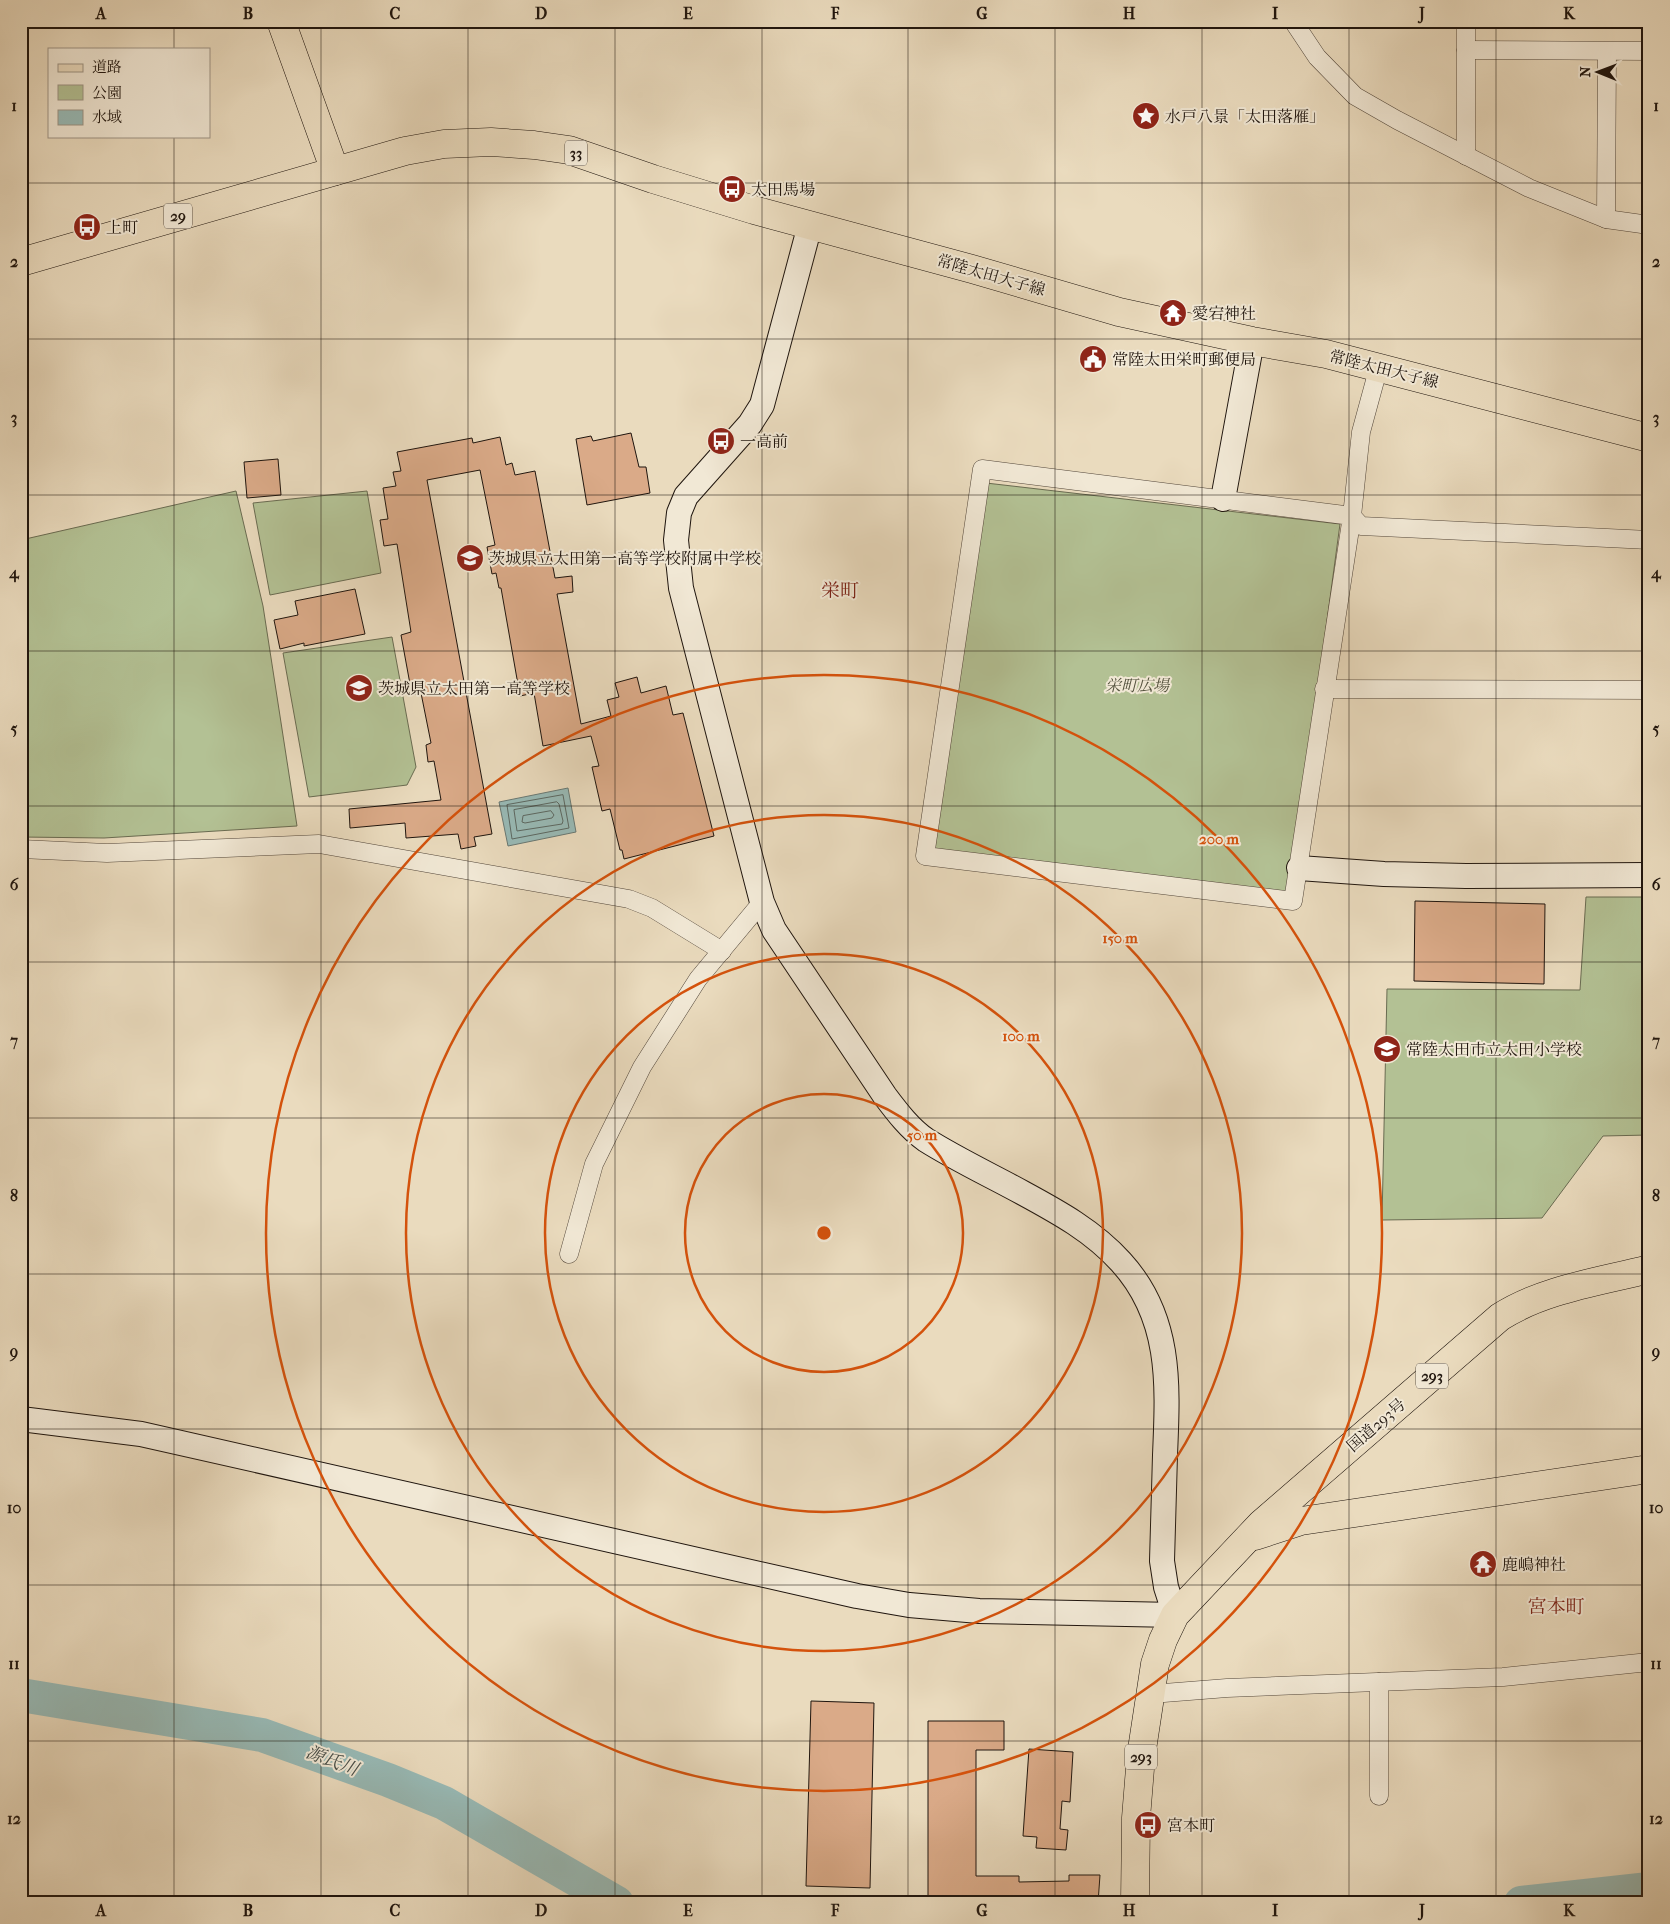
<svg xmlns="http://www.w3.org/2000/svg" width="1670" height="1924" viewBox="0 0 1670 1924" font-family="'IM FELL French Canon','Noto Serif JP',serif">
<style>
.green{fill:#b3c194;stroke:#696b51}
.water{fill:#98bab6;stroke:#687873}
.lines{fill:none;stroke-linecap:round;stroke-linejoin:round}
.shore{stroke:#5c6862;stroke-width:1}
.river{stroke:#98bab6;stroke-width:34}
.building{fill:#daaa88;stroke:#1f150e}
.street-casing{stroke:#52463a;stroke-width:19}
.secondary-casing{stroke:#1f150e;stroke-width:26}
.primary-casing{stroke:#1f150e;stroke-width:29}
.highway-casing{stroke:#1f150e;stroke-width:29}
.street{stroke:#f1e8d5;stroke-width:18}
.secondary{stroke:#f1e8d5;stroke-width:24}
.primary{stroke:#eadbbe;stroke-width:28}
.highway{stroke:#eadbbe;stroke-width:28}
.grid{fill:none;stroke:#1f150e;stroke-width:1;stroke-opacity:0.55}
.ring{fill:none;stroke:#d4520c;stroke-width:2.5}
.labels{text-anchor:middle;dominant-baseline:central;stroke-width:4;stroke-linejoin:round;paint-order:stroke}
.shield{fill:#f1e8d5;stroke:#5e544a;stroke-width:1}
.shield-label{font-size:15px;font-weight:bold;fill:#1f150e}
.poi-label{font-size:16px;fill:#1f150e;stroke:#f1e8d5;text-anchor:start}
.street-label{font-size:16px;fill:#1f150e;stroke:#f1e8d5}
.park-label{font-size:16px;font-style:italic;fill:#53513d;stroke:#f1e8d5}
.water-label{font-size:18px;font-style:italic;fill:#494f49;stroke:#f1e8d5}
.quarter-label{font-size:19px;fill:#7a1f14;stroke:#f1e8d5}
.centre{fill:#d4520c;stroke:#f1e8d5;stroke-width:2.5}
.ring-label{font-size:15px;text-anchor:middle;font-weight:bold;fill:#d4520c;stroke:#f1e8d5;stroke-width:4;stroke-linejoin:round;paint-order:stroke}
.neatline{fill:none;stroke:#1f150e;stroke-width:2}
.grid-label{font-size:16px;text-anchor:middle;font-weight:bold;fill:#1f150e}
</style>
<rect width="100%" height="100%" fill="#eadbbe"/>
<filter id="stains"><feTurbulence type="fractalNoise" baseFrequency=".004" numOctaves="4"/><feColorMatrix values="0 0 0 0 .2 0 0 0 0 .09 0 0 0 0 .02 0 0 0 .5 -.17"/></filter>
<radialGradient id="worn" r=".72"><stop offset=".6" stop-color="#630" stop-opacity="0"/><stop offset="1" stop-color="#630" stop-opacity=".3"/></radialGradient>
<!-- green -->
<g class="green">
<polygon points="986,483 1340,524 1290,895 937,852 933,845"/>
<polygon points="236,491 263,606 297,826 104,838 21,837 21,587 25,585 21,540"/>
<polygon points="367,491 381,573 270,595 253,503"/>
<polygon points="392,637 416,767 407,785 309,797 283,653"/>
<polygon points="1586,897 1649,897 1649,1135 1603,1136 1542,1218 1382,1220 1387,989 1580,990"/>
</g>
<!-- water -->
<polygon class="water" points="568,788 576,832 508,846 499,802"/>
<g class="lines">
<!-- shore -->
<g class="shore">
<polygon points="563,795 569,828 512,839 507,805"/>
<polygon points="557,802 559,804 563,821 562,824 517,831 514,810"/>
<polygon points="551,811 554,815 552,818 525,823 522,822 523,816"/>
</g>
<!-- river -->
<g class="river">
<polyline points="21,1695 262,1735 388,1780 444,1803 617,1903"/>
<polyline points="1521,1903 1649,1889"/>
</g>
</g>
<!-- building -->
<g class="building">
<polygon points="631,433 639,467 646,467 650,493 587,505 576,439 591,436 593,441"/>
<polygon points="500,437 506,465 512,463 515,475 535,471 555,578 572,576 573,592 557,594 581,724 611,716 607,700 619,697 615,683 637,677 641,693 666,686 673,715 683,713 714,836 624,859 622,850 620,850 610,809 602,811 592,767 599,766 591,736 543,746 534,693 520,696 501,588 499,588 496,573 492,574 487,547 495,545 480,470 427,480 492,834 474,837 476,846 461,849 458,834 406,838 405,823 350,828 349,809 441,800 434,761 428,762 426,745 431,743 421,693 412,695 401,635 411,632 397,544 384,546 380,520 388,519 383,488 396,486 393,472 401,471 397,452 472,438 473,443"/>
<polygon points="278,459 281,495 247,498 244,462"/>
<polygon points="355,589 365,634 304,646 304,643 280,649 274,620 298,615 295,601"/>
<polygon points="1415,901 1545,904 1544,984 1414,981"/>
<polygon points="811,1701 874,1703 870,1888 806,1886"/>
<polygon points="928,1721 1004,1721 1004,1750 976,1750 976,1876 1019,1876 1019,1882 1069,1881 1069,1875 1100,1875 1098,1903 928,1903"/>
<polygon points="1029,1749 1073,1752 1070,1802 1062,1801 1060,1829 1068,1830 1066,1850 1036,1848 1037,1837 1023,1836"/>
</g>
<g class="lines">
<!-- street casing -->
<g class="street-casing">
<g id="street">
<polyline points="1293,21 1317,57 1355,96 1397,120 1529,188 1606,219 1649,225"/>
<polyline points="1466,50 1649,51"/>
<polyline points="1466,156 1466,21"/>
<polyline points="1606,219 1607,52"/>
<polyline points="1379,366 1361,432 1352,516 1293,901 925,856 982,469 1352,516 1361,526 1649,540"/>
<polyline points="1324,689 1649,690"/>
<polyline points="21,849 107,853 319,844 629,899 652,908 722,951"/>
<polyline points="569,1254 594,1164 642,1067 698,979 762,902"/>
<polyline points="1151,1694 1227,1688 1503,1677 1649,1662"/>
<polyline points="1379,1796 1379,1682"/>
</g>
</g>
<!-- secondary casing -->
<g class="secondary-casing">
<g id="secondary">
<polyline points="1223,499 1252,341"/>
<polyline points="1299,868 1384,874 1466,876 1649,875"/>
<path d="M21,1419L141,1434L857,1596L909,1605L979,1611L1175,1615L1166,1587L1162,1561C1163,1526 1164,1490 1165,1455C1168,1385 1172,1318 1121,1262C1093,1231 1058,1212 1023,1193C992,1176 956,1159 926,1140C910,1129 897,1112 885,1096L774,930L762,902L681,588L676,540L679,513L686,496L750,424L762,405L810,225"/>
</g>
</g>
<!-- primary casing -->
<g class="primary-casing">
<g id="primary">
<polyline points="281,21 335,171"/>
<polyline points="21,262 405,151 444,144 491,142 534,145 569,150 653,179 754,210 972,269 1119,312 1252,341 1326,354 1649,438"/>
</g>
</g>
<!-- highway casing -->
<g class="highway-casing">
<g id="highway">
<polyline points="1255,1536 1301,1521 1649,1469"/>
<path d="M1135,1903L1136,1818L1141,1756L1155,1664L1163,1640L1175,1615L1261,1524L1500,1317C1544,1289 1599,1282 1649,1269"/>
</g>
</g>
<!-- street -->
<use href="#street" class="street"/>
<!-- secondary -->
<use href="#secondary" class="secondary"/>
<!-- primary -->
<use href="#primary" class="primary"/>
<!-- highway -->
<use href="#highway" class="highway"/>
</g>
<!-- grid -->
<path class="grid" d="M174,21V49M321,21V1903M468,21V1903M615,21V1903M762,21V1903M908,21V1903M1055,21V1903M1202,21V1903M1349,21V1903M1496,21V1903M174,136V1903M21,183H1649M21,339H1649M21,495H1649M21,651H1649M21,806H1649M21,962H1649M21,1118H1649M21,1274H1649M21,1429H1649M21,1585H1649M21,1741H1649"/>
<!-- distance rings -->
<g class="ring">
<circle cx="824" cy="1233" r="139"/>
<circle cx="824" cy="1233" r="279"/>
<circle cx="824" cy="1233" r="418"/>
<circle cx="824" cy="1233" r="558"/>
</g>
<!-- icons -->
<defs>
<g id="sight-disc" transform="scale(1.4375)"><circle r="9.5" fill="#8f2418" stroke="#f1e8d5"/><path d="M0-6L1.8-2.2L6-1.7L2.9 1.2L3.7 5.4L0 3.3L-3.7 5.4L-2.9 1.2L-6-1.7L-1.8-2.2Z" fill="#fff"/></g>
<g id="bus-disc" transform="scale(1.4375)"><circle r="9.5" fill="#8f2418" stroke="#f1e8d5"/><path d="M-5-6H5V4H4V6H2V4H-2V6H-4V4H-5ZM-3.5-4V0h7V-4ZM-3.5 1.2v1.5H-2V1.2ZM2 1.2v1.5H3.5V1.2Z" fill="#fff"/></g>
<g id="temple-disc" transform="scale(1.4375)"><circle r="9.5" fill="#8f2418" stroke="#f1e8d5"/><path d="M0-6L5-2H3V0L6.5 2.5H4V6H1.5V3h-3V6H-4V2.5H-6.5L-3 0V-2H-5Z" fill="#fff"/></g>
<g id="civic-disc" transform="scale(1.4375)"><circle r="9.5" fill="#8f2418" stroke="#f1e8d5"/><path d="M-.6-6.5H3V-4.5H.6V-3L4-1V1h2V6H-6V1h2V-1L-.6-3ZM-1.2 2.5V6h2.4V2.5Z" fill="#fff"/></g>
<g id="school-disc" transform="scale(1.4375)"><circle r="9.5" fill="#8f2418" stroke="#f1e8d5"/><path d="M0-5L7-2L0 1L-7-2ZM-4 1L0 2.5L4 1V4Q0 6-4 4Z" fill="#fff"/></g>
</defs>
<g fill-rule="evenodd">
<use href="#sight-disc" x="1146" y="116"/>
<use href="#bus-disc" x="732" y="189"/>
<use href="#bus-disc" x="87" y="227"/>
<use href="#temple-disc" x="1173" y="313"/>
<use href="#civic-disc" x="1093" y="359"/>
<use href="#bus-disc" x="721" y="441"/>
<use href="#school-disc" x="470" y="558"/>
<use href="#school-disc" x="359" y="688"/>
<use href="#school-disc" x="1387" y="1049"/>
<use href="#temple-disc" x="1483" y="1564"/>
<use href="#bus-disc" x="1148" y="1825"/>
</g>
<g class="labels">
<!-- shield labels -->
<g class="shield">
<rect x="565" y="140.5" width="22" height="25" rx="4"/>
<rect x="164" y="203.5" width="28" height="25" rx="4"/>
<rect x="1416" y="1363.5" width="32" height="25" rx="4"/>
<rect x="1125" y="1744.5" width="32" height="25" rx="4"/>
</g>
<g class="shield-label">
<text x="576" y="153">33</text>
<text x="178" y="216">29</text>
<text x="1432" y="1376">293</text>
<text x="1141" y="1757">293</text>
</g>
<!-- poi labels -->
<g class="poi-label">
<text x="1165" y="116">水戸八景「太田落雁」</text>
<text x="751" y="189">太田馬場</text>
<text x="106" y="227">上町</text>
<text x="1192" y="313">愛宕神社</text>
<text x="1112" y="359">常陸太田栄町郵便局</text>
<text x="740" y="441">一高前</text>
<text x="489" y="558">茨城県立太田第一高等学校附属中学校</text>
<text x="378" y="688">茨城県立太田第一高等学校</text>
<text x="1406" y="1049">常陸太田市立太田小学校</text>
<text x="1502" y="1564">鹿嶋神社</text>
<text x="1167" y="1825">宮本町</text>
</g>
<!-- street labels -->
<g class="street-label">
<text transform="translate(991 275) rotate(16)">常陸太田大子線</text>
<text transform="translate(1384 369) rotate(14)">常陸太田大子線</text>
<text transform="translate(1376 1425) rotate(-41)">国道293号</text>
</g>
<!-- park labels -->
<g class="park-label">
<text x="1137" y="685">栄町広場</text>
</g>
<!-- water labels -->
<g class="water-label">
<text transform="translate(332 1761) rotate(21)">源氏川</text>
</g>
<!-- quarter labels -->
<g class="quarter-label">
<text x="840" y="591">栄町</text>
<text x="1556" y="1607">宮本町</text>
</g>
</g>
<circle cx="824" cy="1233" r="8" class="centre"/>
<g class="ring-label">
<text x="1219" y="844">200 m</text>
<text x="1120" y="943">150 m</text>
<text x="1021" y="1041">100 m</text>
<text x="922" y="1140">50 m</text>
</g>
<!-- margin -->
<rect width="1670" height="1924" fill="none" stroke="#eadbbe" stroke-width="55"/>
<!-- legend -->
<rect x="48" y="48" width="162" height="90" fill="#f1e8d5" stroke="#9d9485"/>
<rect x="58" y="64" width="25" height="8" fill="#eadbbe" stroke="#9d9485"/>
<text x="92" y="72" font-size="15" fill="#1f150e">道路</text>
<rect x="58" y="85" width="25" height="15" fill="#b3c194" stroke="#9d9485"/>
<text x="92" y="98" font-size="15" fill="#1f150e">公園</text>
<rect x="58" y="110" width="25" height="15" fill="#98bab6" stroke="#9d9485"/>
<text x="92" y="122" font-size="15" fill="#1f150e">水域</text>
<!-- north arrow -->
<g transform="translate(1598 72) rotate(271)" stroke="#f1e8d5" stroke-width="4" paint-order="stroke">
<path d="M0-4L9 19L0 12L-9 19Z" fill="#1f150e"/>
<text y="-8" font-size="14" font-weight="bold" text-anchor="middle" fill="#1f150e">N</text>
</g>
<rect x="28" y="28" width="1614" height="1868" class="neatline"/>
<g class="grid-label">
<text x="101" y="19">A</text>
<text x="248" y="19">B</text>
<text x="395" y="19">C</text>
<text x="541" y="19">D</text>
<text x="688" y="19">E</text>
<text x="835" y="19">F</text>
<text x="982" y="19">G</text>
<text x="1129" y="19">H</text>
<text x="1275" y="19">I</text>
<text x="1422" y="19">J</text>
<text x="1569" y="19">K</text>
<text x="14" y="111">1</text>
<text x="1656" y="111">1</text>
<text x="14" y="267">2</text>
<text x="1656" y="267">2</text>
<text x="14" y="423">3</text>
<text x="1656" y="423">3</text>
<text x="14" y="578">4</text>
<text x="1656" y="578">4</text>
<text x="14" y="734">5</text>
<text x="1656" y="734">5</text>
<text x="14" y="890">6</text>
<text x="1656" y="890">6</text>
<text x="14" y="1046">7</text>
<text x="1656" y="1046">7</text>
<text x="14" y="1201">8</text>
<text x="1656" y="1201">8</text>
<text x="14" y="1357">9</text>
<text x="1656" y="1357">9</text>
<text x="14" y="1513">10</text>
<text x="1656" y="1513">10</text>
<text x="14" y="1669">11</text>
<text x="1656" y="1669">11</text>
<text x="14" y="1824">12</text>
<text x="1656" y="1824">12</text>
<text x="101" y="1916">A</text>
<text x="248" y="1916">B</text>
<text x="395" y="1916">C</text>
<text x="541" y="1916">D</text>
<text x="688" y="1916">E</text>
<text x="835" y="1916">F</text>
<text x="982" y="1916">G</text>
<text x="1129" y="1916">H</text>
<text x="1275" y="1916">I</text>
<text x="1422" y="1916">J</text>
<text x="1569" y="1916">K</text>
</g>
<rect width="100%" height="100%" filter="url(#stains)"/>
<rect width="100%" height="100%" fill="url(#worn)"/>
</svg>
